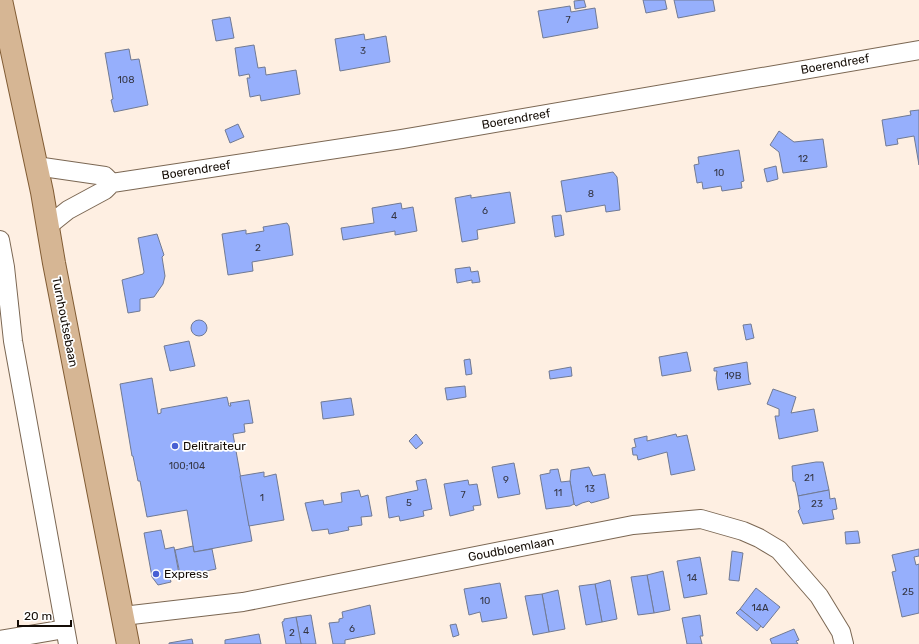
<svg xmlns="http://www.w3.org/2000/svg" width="919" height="644" viewBox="0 0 919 644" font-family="Rubik,sans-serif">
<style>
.building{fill:#96affc;stroke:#717a93}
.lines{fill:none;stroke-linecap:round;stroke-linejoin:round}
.minor-casing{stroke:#7b6753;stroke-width:20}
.major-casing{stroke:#815c34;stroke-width:24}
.minor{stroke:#fff;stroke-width:18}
.major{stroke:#d6b694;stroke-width:22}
.poi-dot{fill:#475fd3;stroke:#fff;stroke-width:1.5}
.labels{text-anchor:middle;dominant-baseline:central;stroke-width:3.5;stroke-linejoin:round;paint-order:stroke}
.number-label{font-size:10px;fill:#353644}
.street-label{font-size:12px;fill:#150d06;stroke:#fff}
.poi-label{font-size:12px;fill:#150d06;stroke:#fff;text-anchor:start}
</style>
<rect width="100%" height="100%" fill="#feefe2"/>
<!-- building -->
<g class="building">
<polygon points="584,0 586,7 575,9 574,1"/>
<polygon points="643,0 665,0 667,9 646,13"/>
<polygon points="674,0 713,0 715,11 678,18"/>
<polygon points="570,6 571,12 595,8 598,28 543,38 538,11"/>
<polygon points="230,17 234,38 216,41 212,20"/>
<polygon points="364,34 365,40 386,36 390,62 340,71 335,39"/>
<polygon points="254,45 258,68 265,67 266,75 296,70 300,94 261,101 260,95 250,97 247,78 250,78 249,74 239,76 235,48"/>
<polygon points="129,49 131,60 139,59 148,105 114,112 111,100 113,99 105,53"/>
<polygon points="919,110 919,165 914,136 897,139 898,144 886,146 882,120 911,115 910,111"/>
<polygon points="238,124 244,137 230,143 225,130"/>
<polygon points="779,131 794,142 823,139 827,167 783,173 779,152 770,145"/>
<polygon points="739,150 744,181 741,182 742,188 722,191 721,186 703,189 702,182 697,183 694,165 699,164 698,157"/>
<polygon points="776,166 778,179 767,182 764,169"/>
<polygon points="613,172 617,177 618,186 620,210 606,212 605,205 566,212 561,181"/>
<polygon points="510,192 515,223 477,230 478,239 462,242 455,198 471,195 471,198"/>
<polygon points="401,203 402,209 413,207 417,231 395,235 395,231 343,240 341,228 374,223 372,208"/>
<polygon points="561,215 564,235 555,237 552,216"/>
<polygon points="287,223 289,226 293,255 252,262 253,271 228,275 222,234 246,230 246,234 264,231 263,227"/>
<polygon points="157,234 164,255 162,257 165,276 163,284 154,297 140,299 140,311 128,313 122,280 143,274 144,272 138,238"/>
<polygon points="470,267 471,272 478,271 480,282 472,283 472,280 457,283 455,269"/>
<circle cx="199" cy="328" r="8"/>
<polygon points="751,324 754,338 746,340 743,325"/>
<polygon points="189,341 195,366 170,371 164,346"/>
<polygon points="687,352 691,371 662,376 659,357"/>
<polygon points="470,359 472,374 466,375 464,360"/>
<polygon points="747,362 749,381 751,384 718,390 716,379 717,371 714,371 714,368"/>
<polygon points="571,367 572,376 550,379 549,371"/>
<polygon points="152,378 158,414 161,413 161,409 227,397 229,406 231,406 230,403 249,400 253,423 244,424 245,432 233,434 252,541 194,552 187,510 147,517 140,481 138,481 133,456 132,456 120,384"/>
<polygon points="465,386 466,397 447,400 445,388"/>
<polygon points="773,389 796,397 791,413 814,409 818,431 779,439 775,416 779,416 779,409 767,404"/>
<polygon points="351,398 354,415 323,419 321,402"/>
<polygon points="416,434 423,443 416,449 409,441"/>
<polygon points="676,434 677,437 687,435 695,470 671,475 667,452 638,460 637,455 633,455 632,448 636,447 634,439 647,436 647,441"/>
<polygon points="816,462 823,462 829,490 798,496 795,482 793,481 792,466"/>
<polygon points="514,463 520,494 498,498 492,467"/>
<polygon points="589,467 593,476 605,474 609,498 591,503 589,501 582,503 576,506 574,504 570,481 571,470"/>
<polygon points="558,469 561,482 570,481 574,504 570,506 546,509 540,475 550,473 550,470"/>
<polygon points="264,472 264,477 276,474 284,520 249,526 240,476"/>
<polygon points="426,479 432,509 423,511 424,516 400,521 399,516 389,518 386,497 418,490 416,481"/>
<polygon points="468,480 469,485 477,484 481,505 473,506 474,510 450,516 444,484"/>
<polygon points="359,490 361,497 368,495 372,516 361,517 362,525 348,527 349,530 329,534 328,529 312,531 305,503 323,500 324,505 342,502 341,493"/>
<polygon points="829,490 830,499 835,498 837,509 832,510 834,519 803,524 798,511 800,509 798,496"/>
<polygon points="161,530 165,549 174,547 179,574 178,577 170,578 171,582 158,585 152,577 144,533"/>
<polygon points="858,531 860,543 846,544 845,532"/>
<polygon points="193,546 194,552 212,549 216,569 178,577 179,569 175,550"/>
<polygon points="919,549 919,556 914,557 916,565 919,564 919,613 902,617 892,572 896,571 892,555"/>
<polygon points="732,551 743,553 739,581 729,580"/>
<polygon points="700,557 707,594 684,598 677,561"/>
<polygon points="663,571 670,610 654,613 647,575"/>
<polygon points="647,575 654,613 638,615 631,577"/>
<polygon points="610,580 617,619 602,622 595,584"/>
<polygon points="500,583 507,618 482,622 480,612 469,615 464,589"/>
<polygon points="595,584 602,622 586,625 579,586"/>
<polygon points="756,588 780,607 763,628 740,609"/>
<polygon points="558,590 565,629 549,632 542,594"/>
<polygon points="542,594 549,632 533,635 525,596"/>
<polygon points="370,605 375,634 345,640 345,644 333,644 329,623 339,622 339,619 343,618 342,612"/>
<polygon points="740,609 761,626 757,631 736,613"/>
<polygon points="311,615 316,644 301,644 296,617"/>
<polygon points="700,615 703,636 700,636 702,644 687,644 682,618"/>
<polygon points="296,617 301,644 286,644 282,622 284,621 284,619"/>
<polygon points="456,624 459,635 453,637 450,625"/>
<polygon points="794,629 799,640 796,641 798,644 772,644 770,639"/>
<polygon points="259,634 261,644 225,644 225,640"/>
<polygon points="192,639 193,644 169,644 169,643"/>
</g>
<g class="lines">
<!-- minor casing -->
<g class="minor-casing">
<g id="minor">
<polyline points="36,166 105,176 112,183"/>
<polyline points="48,226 68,210 105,190 112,183 402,139 919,50"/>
<polyline points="0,240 5,267 13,341 68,644"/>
<polyline points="123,616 243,602 633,525 701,519 743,531 759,538 779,550 819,596 841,632 844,644"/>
<polyline points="0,640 65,629"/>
</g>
</g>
<!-- major casing -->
<g class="major-casing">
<polyline id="major" points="1,0 42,192 54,263 128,644"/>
</g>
<!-- minor -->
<use href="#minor" class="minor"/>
<!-- major -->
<use href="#major" class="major"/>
</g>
<!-- markers -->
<g class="poi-dot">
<circle cx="175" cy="446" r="4"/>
<circle cx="156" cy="574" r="4"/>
</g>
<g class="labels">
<!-- number labels -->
<g class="number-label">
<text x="568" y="20">7</text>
<text x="363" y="51">3</text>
<text x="126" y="80">108</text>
<text x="803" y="159">12</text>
<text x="719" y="173">10</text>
<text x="591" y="194">8</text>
<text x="485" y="211">6</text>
<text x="394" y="216">4</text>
<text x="258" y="248">2</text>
<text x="733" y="376">19B</text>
<text x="187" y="466">100;104</text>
<text x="809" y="478">21</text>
<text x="506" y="480">9</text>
<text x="590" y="489">13</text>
<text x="558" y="493">11</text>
<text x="463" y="495">7</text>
<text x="262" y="498">1</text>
<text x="409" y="503">5</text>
<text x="817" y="504">23</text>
<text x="692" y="578">14</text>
<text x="908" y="592">25</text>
<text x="485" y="601">10</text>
<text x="760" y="608">14A</text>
<text x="352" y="629">6</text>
<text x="306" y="631">4</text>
<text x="292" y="633">2</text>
</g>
<!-- street labels -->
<g class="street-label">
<text transform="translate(835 64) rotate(-10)">Boerendreef</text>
<text transform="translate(516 119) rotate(-10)">Boerendreef</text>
<text transform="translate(196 170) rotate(-9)">Boerendreef</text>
<text transform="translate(65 322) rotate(79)">Turnhoutsebaan</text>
<text transform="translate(511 549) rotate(-11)">Goudbloemlaan</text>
</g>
<!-- poi labels -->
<g class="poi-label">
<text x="183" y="446">Delitraiteur</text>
<text x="164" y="574">Express</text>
</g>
</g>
<!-- scale -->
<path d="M18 620v6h53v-6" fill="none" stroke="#150d06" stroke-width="2"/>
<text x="24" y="620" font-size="12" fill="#150d06" stroke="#ffffff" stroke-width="3" paint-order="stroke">20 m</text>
</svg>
